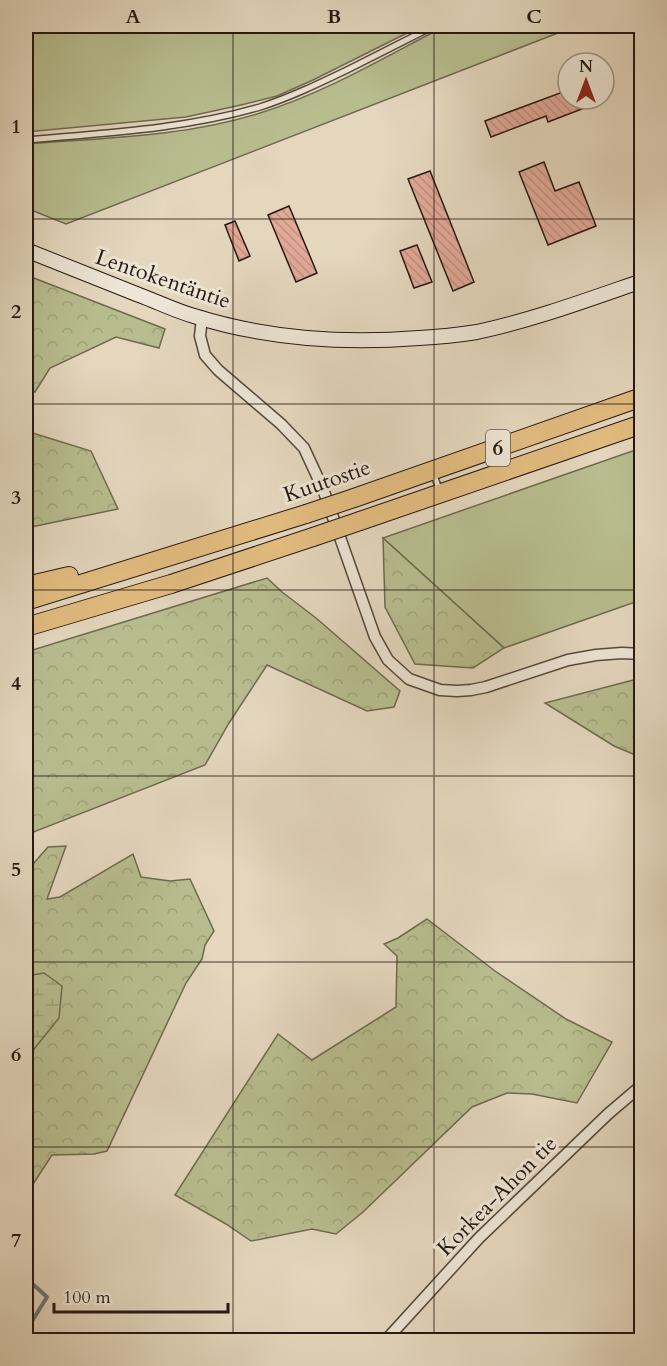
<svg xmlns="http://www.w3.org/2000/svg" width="667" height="1366" viewBox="0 0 667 1366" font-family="Cardo,serif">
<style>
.green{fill:#b8bd8f;stroke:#6e6a50;stroke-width:1.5}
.forest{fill:url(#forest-crowns);stroke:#6e6a50;stroke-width:1.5}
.wetland{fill:url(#wetland-marsh);stroke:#6e6a50;stroke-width:1.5}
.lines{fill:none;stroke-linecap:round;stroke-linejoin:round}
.stream{stroke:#687972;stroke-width:4}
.building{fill:url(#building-back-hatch);stroke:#251811;stroke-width:1.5}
.lane-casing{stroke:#55483c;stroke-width:8}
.street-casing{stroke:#55483c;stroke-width:13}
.secondary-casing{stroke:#251811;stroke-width:16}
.highway-casing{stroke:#251811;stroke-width:20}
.lane{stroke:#ede5d5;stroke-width:5}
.street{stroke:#ede5d5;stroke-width:10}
.secondary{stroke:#ede5d5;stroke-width:14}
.highway{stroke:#e2bc7f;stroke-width:18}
.highway-bridge-casing{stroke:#251811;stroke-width:20;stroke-linecap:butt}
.highway-bridge{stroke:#e2bc7f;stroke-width:18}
.grid{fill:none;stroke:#251811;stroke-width:1.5;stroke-opacity:0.55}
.labels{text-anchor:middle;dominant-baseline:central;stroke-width:6;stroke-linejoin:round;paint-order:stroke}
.shield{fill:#ede5d5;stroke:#61564c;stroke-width:1.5}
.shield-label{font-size:21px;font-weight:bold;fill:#251811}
.street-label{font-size:22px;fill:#251811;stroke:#ede5d5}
.neatline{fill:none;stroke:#251811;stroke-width:2}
.grid-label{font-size:20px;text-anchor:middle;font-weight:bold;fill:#251811}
</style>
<defs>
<pattern id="forest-crowns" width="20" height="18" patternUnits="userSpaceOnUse" patternTransform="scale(1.5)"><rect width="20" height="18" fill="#b8bd8f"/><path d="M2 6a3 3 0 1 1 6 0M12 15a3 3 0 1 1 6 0" fill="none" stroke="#9ea27a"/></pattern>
<pattern id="wetland-marsh" width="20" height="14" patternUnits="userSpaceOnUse" patternTransform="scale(1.5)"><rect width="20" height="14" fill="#b8bd8f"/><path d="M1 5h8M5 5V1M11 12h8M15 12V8" fill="none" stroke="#9ea27a"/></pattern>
<pattern id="building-back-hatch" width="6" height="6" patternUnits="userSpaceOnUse" patternTransform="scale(1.5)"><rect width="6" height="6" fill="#e2a898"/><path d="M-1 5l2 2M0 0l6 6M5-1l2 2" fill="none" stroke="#c29082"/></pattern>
</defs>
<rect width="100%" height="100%" fill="#e4d7be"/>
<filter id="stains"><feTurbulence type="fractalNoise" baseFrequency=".00333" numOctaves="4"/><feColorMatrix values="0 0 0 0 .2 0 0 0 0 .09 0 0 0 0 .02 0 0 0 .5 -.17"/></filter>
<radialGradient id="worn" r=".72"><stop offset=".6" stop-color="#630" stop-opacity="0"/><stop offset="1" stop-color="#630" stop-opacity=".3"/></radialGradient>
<!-- green -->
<g class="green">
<polygon points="26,26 421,26 313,80 277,96 241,105 186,117 26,132"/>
<path d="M445,26H576L66,224L26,208V144C104,138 184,137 260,113C325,93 385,57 445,26Z"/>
<polygon points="641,448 641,600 504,648 383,538"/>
</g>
<!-- forest -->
<g class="forest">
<polygon points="26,275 165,329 159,348 116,337 50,368 35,392 26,389"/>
<polygon points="26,431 91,451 118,509 26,528"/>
<polygon points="383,538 504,648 473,668 415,664 385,607"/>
<polygon points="267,578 282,592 316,618 400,691 394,707 367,711 267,665 229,723 205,765 26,835 26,652"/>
<polygon points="641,678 641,760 633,754 614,746 545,703"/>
<polygon points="66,846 47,899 60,897 133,854 141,877 170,881 190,879 214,931 205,945 202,959 186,983 107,1151 94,1154 52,1155 26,1195 26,872 48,847"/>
<polygon points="427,919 495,971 566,1019 612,1042 577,1103 532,1094 507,1093 472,1107 363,1212 336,1234 312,1229 251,1241 226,1224 175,1195 278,1034 312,1060 396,1007 397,956 384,944 398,938"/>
</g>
<!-- wetland -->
<polygon class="wetland" points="44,973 62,986 59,1018 26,1059 26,976"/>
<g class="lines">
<!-- stream -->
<polyline class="stream" points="26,1278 47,1297 26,1331"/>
</g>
<!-- building -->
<g class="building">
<polygon points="568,90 568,99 604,98 605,100 548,122 546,116 491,137 485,121"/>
<polygon points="544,162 555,191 579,182 596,226 548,245 519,172"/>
<polygon points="430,171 474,282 453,291 408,179"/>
<polygon points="289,206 317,273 296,282 268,215"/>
<polygon points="235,221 250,256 239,261 225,225"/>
<polygon points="417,245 432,282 414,288 400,251"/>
</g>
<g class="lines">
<!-- lane casing -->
<g class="lane-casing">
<g id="lane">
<path d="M26,140C104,133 185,129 260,107C291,97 320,83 349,69C377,55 406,40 434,26"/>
<polyline points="433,472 440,492"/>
</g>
</g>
<!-- street casing -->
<g class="street-casing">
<g id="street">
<polyline points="202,318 200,336 205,355 218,370 281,424 304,448 323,489 375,637 388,660 409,679 440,690 457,691 471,690 486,687 568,660 596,655 622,653 642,654"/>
<polyline points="386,1340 479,1238 608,1114 642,1085"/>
</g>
</g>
<!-- secondary casing -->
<g class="secondary-casing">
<path id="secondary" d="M26,250C63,265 101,280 139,295C158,302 176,311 194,316C267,339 343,344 419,338C438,337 458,335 477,332C533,320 587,300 642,281"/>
</g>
<!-- highway casing -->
<g class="highway-casing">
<g id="highway">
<polyline points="354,498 642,397"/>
<polyline points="360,521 642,424"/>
<polyline points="26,586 69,576"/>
<polyline points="26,601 306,514"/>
<polyline points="26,627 171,584 313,537"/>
</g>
</g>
<!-- lane -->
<use href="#lane" class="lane"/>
<!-- street -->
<use href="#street" class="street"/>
<!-- secondary -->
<use href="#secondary" class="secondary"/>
<!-- highway -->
<use href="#highway" class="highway"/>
<!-- highway-bridge casing -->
<g class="highway-bridge-casing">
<g id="highway-bridge">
<polyline points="306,514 354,498"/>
<polyline points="313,537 360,521"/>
</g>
</g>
<!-- highway-bridge -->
<use href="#highway-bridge" class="highway-bridge"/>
</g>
<!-- grid -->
<path class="grid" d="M233,26V1340M434,26V1340M26,219H642M26,404H642M26,590H642M26,776H642M26,962H642M26,1147H642"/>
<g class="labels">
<!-- shield labels -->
<rect class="shield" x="486" y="430" width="24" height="36" rx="4.5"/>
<g class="shield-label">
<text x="498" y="448">6</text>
</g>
<!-- street labels -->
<g class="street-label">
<text transform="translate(163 279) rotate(19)">Lentokentäntie</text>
<text transform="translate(327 481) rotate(-19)">Kuutostie</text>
<text transform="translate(497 1196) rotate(-45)">Korkea-Ahon tie</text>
</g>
</g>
<!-- margin -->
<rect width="667" height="1366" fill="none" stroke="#e4d7be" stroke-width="66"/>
<!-- north arrow -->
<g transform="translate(586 81)"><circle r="28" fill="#ede5d5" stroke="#9d9387" stroke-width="1.5"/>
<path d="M0-4.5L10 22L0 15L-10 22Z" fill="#8f2418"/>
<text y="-9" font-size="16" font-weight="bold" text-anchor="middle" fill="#251811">N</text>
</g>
<!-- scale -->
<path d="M54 1303v9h174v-9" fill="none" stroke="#251811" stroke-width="3"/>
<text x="63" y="1303" font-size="18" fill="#251811" stroke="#ede5d5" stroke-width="4.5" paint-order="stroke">100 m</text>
<rect x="33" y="33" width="601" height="1300" class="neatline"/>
<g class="grid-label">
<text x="133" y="23">A</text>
<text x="334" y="23">B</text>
<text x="534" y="23">C</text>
<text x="16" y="133">1</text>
<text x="16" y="318">2</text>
<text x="16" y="504">3</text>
<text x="16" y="690">4</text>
<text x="16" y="876">5</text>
<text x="16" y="1061">6</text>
<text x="16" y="1247">7</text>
</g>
<rect width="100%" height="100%" filter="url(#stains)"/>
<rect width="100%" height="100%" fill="url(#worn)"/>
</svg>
